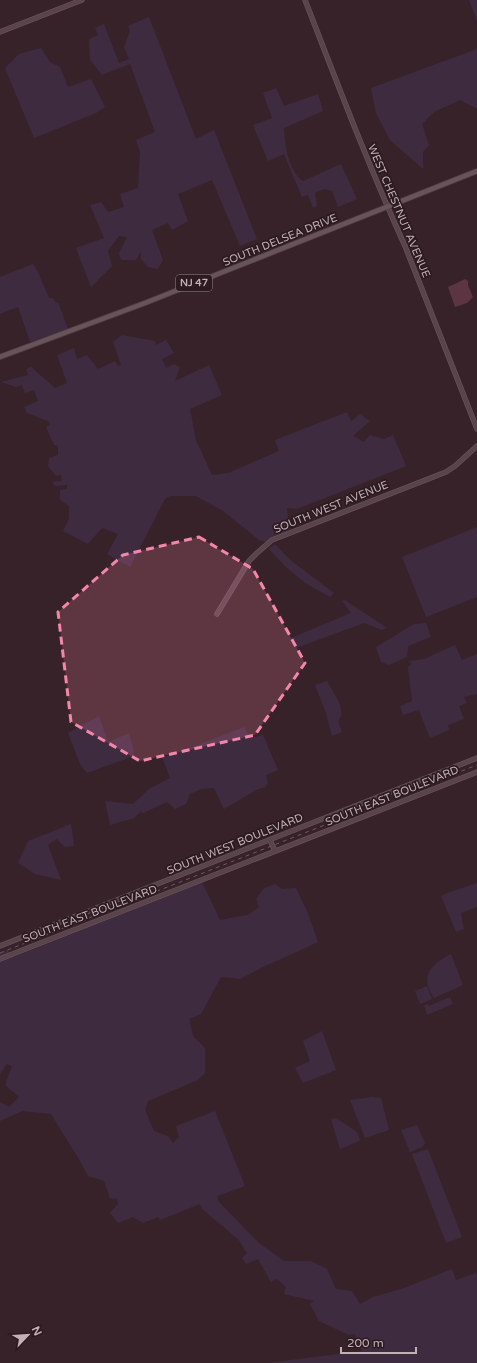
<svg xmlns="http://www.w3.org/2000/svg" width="477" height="1363" viewBox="0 0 477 1363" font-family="'Varela Round',sans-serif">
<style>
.green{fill:#3f2b40}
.water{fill:#5c3442}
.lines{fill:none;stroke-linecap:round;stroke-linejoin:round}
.secondary-casing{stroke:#655259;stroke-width:5.5}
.primary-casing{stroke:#513e45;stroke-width:6}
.secondary{stroke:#5a434a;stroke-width:4}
.primary{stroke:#68535a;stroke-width:4.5}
.rail{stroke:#6f575f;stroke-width:1;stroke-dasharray:4 4;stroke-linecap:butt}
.marked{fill:#f386a9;fill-opacity:0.2;stroke:#f386a9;stroke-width:3;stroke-dasharray:8 5;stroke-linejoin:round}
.labels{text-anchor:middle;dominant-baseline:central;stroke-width:3.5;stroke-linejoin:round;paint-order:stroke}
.shield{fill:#2c1a21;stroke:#968289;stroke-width:1}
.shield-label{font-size:10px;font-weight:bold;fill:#c4afb6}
.street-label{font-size:11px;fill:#c4afb6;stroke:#2c1a21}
</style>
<rect width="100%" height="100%" fill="#372229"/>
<!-- green -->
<g class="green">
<polygon points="469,0 477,0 477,21"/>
<polygon points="149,17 196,139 214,130 257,239 240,246 212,180 178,194 188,221 172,230 168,223 152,230 163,260 158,269 148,267 141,259 141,251 136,260 121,260 119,253 127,237 119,236 108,251 112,266 91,287 76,248 104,238 90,205 101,202 108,212 124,207 120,194 138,188 140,152 136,140 155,132 130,64 102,75 90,60 89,39 98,35 95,28 104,24 119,63 129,59 124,47 130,31 128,26"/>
<polygon points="41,48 50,62 60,67 68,87 91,79 105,107 96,113 34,138 5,68 19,54"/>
<polygon points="477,49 477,108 475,108 460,100 434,112 422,124 429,145 423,152 423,169 390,140 376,113 371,88"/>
<path d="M276,88L284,106L318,94L323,111L284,128C285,145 288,171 303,181L341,164L357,199L338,207L332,191L324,189L315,193L317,206L313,208L308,195L302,197L284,154L268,161L253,125L272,118L263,93Z"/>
<polygon points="33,264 37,270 49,298 53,298 56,303 58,302 68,329 30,342 18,307 0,314 0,277"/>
<polygon points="122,335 155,341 156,345 166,340 174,353 162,359 166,368 174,364 180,367 175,381 209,365 222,395 190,409 196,440 212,475 228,473 279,451 275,440 347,412 351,421 360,414 370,421 353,436 364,442 370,435 384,439 393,435 406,466 297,509 287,508 290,533 266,542 259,540 223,511 196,496 170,496 165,499 130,567 107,554 118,534 102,528 88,544 63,531 69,519 69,506 60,500 60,490 67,489 67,485 54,486 53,482 62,481 61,475 56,476 48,466 49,458 58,455 58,446 54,445 46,427 50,425 48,421 27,413 24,407 38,401 34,390 25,393 22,385 16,387 1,382 28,375 26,369 31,367 55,388 67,383 57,355 74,348 77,359 87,355 98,369 115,361 118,366 121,365 113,342"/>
<polygon points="477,527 477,597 426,617 402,557"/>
<polygon points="275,544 289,559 334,593 330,597 305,583 285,566 269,549"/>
<polygon points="345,600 387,628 382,630 364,623 296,648 291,638 351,613 342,601"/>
<polygon points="426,623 431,637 408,646 407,657 389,665 381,662 376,647 414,624"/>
<polygon points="455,645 462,660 477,654 477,694 464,697 467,703 459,706 464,719 448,725 449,730 430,738 419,710 403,715 400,706 412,701 408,667 412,664 409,661 424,659"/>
<polygon points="327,681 339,702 342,714 338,721 342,732 332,736 326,713 315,685"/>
<polygon points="99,716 108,742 129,733 134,751 134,756 87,773 80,764 68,733"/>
<polygon points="244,727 251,738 263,735 278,770 266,775 268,784 266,785 266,787 258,789 224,809 214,788 201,789 190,794 186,804 175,809 167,802 141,814 142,810 134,818 110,825 105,801 133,804 149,789 170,778 162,757 174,754"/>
<polygon points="71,824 74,846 65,847 57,839 48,845 61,880 35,874 18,863 28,841"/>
<polygon points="202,882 220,920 248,915 259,907 256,899 264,888 275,884 282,889 296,888 307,911 318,942 292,954 265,966 240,979 221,977 201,1014 189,1019 193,1036 205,1048 205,1073 198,1080 148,1101 145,1110 154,1131 168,1136 173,1143 179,1137 176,1126 215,1111 245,1186 217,1196 219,1202 259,1243 284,1261 311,1261 327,1269 336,1289 352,1291 360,1304 373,1297 404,1288 452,1269 456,1280 476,1273 477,1276 477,1363 267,1363 362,1351 355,1334 349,1335 319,1321 310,1304 314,1301 284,1294 286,1287 277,1279 271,1282 258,1259 246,1264 242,1258 247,1253 238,1239 202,1209 200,1204 160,1220 158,1217 143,1223 133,1217 118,1223 110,1213 118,1204 117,1199 110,1198 104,1181 88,1176 80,1161 51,1114 23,1111 0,1121 0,1102 9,1107 19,1097 5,1085 12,1066 7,1064 0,1074 0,953 7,950 14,957"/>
<polygon points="477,883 477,907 461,913 464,929 456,932 441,896 450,892"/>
<path d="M451,954L463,985L434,998C432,995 429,990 428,986C423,971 439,960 451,954Z"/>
<polygon points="427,986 432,999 420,1004 415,991"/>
<polygon points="450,997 453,1004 427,1015 424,1005 428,1004 429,1006"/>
<polygon points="322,1031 336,1070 303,1083 295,1068 310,1061 303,1041"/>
<polygon points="373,1097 381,1098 389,1130 365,1138 350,1100"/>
<polygon points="336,1118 357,1132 360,1140 359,1141 340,1149 331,1119"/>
<polygon points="417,1125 425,1143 422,1147 410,1152 401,1130"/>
<polygon points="428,1149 462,1237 446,1243 412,1154"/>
</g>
<!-- water -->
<polygon class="water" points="465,279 468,281 468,285 473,297 467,303 455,307 448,287"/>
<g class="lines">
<!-- secondary casing -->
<g class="secondary-casing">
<g id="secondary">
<path d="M305,0C337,82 368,165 405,246L477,429"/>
<polyline points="0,32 82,0"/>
<polyline points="217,614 249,561 257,553 272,540 446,472 455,466 477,446"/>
<polyline points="270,840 275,851"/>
<polyline points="0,946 477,758"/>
<polyline points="0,959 477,772"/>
</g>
</g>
<!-- primary casing -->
<g class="primary-casing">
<polyline id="primary" points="0,357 145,303 477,171"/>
</g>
<!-- secondary -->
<use href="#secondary" class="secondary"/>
<!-- primary -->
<use href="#primary" class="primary"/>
<!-- rail -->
<polyline class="rail" points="0,953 477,765"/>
</g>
<!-- marked area -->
<path class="marked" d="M199,537L253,569L305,663L255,735L140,761L71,722L58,612L123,555Z"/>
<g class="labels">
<!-- shield labels -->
<rect class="shield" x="176" y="275" width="36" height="16" rx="3"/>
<g class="shield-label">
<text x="194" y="283">NJ 47</text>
</g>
<!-- street labels -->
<g class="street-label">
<text transform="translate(399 211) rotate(67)">WEST CHESTNUT AVENUE</text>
<text transform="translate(280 240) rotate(-22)">SOUTH DELSEA DRIVE</text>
<text transform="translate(331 507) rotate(-22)">SOUTH WEST AVENUE</text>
<text transform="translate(392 796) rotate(-22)">SOUTH EAST BOULEVARD</text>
<text transform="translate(235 844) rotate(-22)">SOUTH WEST BOULEVARD</text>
<text transform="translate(90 914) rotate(-21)">SOUTH EAST BOULEVARD</text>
</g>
</g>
<!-- north arrow -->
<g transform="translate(28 1335) rotate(65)" stroke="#2c1a21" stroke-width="3" paint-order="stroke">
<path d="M0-3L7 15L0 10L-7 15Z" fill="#c4afb6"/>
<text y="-6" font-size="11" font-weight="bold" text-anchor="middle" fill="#c4afb6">N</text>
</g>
<!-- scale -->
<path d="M341 1347v6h75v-6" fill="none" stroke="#c4afb6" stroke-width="2"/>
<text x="347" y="1347" font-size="12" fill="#c4afb6" stroke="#2c1a21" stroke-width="3" paint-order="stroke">200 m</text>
</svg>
